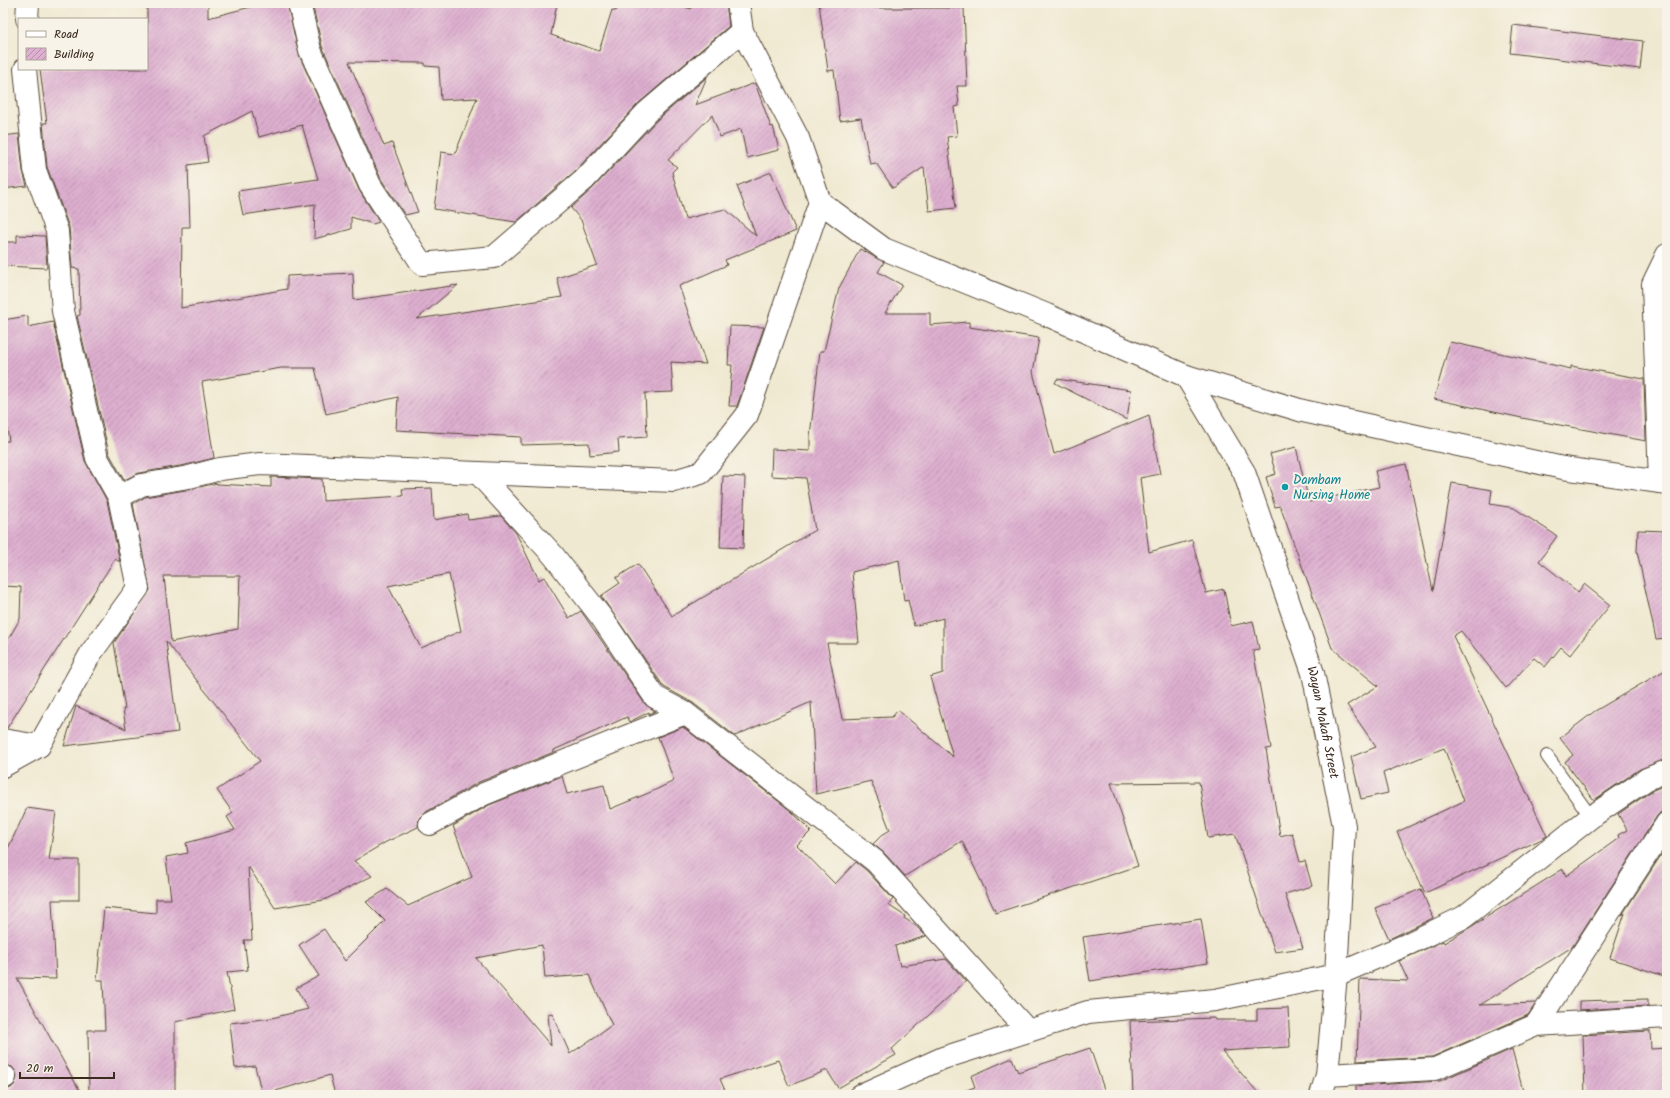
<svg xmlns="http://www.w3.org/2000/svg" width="1670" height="1098" viewBox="0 0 1670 1098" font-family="Kalam,sans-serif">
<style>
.building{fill:url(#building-hatch);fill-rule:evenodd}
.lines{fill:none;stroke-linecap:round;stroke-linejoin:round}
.lane-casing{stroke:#564739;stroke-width:14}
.street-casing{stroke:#564739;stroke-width:24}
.lane{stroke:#fff;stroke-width:12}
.street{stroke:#fff;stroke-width:22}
.culture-dot{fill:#0f9aa8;stroke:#f7f3e8;stroke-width:1.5}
.labels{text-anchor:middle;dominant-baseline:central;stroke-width:4;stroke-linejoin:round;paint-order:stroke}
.culture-label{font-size:13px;fill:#0d838f;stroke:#f7f3e8;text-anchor:start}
.street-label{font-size:13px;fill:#3b2a1e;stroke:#f7f3e8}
</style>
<defs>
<pattern id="building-hatch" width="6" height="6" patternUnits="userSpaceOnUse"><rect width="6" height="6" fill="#deafd0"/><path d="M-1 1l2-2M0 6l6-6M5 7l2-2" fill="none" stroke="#b58fa8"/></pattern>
</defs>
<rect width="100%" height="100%" fill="#f7f3e8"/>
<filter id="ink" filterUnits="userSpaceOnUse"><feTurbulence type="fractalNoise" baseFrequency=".025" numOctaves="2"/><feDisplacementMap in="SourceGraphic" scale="8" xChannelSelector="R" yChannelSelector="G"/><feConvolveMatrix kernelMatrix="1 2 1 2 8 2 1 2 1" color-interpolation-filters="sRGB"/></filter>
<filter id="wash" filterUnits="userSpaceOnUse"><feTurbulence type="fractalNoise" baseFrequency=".012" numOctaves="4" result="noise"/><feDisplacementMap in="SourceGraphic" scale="16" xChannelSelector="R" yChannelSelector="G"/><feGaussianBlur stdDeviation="0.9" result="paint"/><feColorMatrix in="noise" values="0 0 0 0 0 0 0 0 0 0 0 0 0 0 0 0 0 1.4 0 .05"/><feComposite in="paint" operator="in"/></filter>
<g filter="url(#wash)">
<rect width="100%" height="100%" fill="#f0e9d1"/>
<g id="blocks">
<!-- building -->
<g class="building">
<polygon points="147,3 208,3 208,18 266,3 287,3 299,55 359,190 379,222 373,224 351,217 351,229 314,239 315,204 243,215 238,191 318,179 302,125 259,137 252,111 204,136 208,162 188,165 190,227 182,227 181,308 287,289 287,276 353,273 354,300 458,285 417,319 562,297 557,278 597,265 581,220 571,208 593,188 656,121 707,77 695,105 755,83 771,127 773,126 779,150 747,158 741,129 720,137 712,115 668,160 677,167 672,172 685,219 725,209 756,236 737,186 771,172 796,231 725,260 727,265 679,286 706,364 671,362 673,392 645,393 647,437 618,439 619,452 590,455 589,443 521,445 521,437 396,430 398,397 326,414 315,368 281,368 202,382 214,458 186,465 139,473 124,480 109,453 77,316 80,315 79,269 72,268 69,227 47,167 43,123 47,123 40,69 147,69"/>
<polygon points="312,3 557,3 551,35 599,51 612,10 616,11 619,3 672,3 691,9 693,3 726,3 729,26 639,103 575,171 516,222 434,209 441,152 455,154 477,98 441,100 439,67 425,66 425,63 349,62 384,146 392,143 418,212 405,215 381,179 322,46"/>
<polygon points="819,3 875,3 875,8 964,8 967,86 957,86 959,106 954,107 957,136 947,137 956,208 929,211 924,167 893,188 876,163 870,164 861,118 840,121 834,70 828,71"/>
<polygon points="1513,25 1643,41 1640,69 1510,53"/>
<polygon points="19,134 23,171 27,186 3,189 3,136"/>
<polygon points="17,235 45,236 47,268 3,266 3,242 17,242"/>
<path d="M860,249L884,262L878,272L902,285L885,313H930V325L969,322V327L1039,338L1033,372L1054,454L1149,415L1160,474L1140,478L1149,552L1192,540L1206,593L1224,589L1231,626L1253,621L1259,649L1253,650L1271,748L1266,749L1280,836L1292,833L1300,862L1305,861L1312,886L1285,894L1303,948L1275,952L1235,834L1208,838L1199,782L1111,783L1138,866L996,913L962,841L905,876L884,853L873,844L882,835L890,830L871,781L816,794L811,702L735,736L693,703L664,687L601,596L620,583L616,578L638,564L672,616L815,530L806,478L771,476L772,449L810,451V436L820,351H824L839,288ZM899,560L904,601L908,600L914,626L943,618V673L930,677L953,757L898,710L892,717L842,719L827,643H859L852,572Z"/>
<polygon points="28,316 28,327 53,322 85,461 107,501 120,562 115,559 7,728 3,728 3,648 20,619 21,587 3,586 3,441 9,441 3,401 3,320"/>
<polygon points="730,326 764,327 737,406 729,406 732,365 728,365"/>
<polygon points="1450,342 1571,369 1571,366 1644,379 1646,441 1522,418 1434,399"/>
<polygon points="1057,379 1131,390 1127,420 1055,383"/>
<polygon points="1296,447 1309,502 1379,487 1375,471 1406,464 1433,591 1452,483 1492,490 1490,504 1514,508 1557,536 1539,561 1578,592 1584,584 1610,605 1570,655 1561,647 1545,667 1534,658 1506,688 1461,631 1453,636 1547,836 1542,839 1425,893 1397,832 1464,801 1444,748 1383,773 1388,793 1361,799 1351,757 1376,747 1347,705 1378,686 1332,648 1280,506 1275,507 1266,477 1276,474 1270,454"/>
<polygon points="723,476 745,477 743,548 720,547"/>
<path d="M271,477L322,479L323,501L403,496L402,489L432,488L434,520L467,514L468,520L501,516L516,533L539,580L544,577L569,618L581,611L645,704L655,711L649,714V712L629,722L627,717L554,750V752L479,782L424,813L419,818L418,827L386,842L354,861L372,876L324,900L275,908L248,866L252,940H244L248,970L227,972L234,1009L175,1022V1095H89L88,1030H105L103,980H97L104,908L156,913V899H171L166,857L188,853L186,843L235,830L227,817L233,813L217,790L260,761L166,641L178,732L64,746L76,706L126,729L123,709H125L114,643L150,590L133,504L145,497L191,489L217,483V484L271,487ZM449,574L461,631L421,648L388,586ZM164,576H240L238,629L171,642Z"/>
<polygon points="1638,530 1667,531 1667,638 1656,639 1637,551"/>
<polygon points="1667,669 1667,759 1640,769 1594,800 1565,762 1573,755 1560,738 1595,711"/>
<path d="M683,727L791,811L811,831L797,845L835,884L856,862L866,870L893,899L888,905L905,916L904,918L916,926L926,936L895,946L900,966L946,959L966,981L892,1049L896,1055L838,1088L827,1070L789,1086L778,1060L720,1079L727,1095H335L330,1075L262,1095L255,1066L235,1068L230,1023L272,1018L308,1009L296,988L319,976L299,945L324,929L345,961L385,921L366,902L387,889L408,906L472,877L453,826L489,805L562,776L567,794L604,785L610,809L651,792L674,781L658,737ZM542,945L545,978L589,975L612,1025L570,1054L552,1013L548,1014L551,1046L476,958Z"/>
<polygon points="1667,784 1667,811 1661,812 1657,816 1572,947 1480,1005 1536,1003 1528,1015 1432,1057 1357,1061 1360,979 1408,981 1399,961 1443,941 1444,943 1469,928 1563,869 1566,876 1619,838 1618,835 1627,830 1618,814 1653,790"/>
<polygon points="27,808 56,812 49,860 79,860 79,900 52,900 56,979 17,978 82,1095 3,1095 3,1090 11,1088 15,1084 17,1077 16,1072 12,1067 3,1065 3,859"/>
<polygon points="1667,846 1667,977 1610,958 1625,913 1622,915"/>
<polygon points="1421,889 1433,918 1389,939 1375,908"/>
<polygon points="1201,919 1208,963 1090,981 1083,937"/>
<polygon points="1648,999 1648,1006 1579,1010 1579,1001"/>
<polygon points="1288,1008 1290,1047 1222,1051 1260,1095 1133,1095 1130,1021 1214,1018 1215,1020 1257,1020 1257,1009"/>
<polygon points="1650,1031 1651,1049 1667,1048 1667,1093 1585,1095 1583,1035"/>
<polygon points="1090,1048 1106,1095 965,1095 964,1091 975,1087 971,1076 1012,1058 1018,1072"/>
<polygon points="1512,1049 1524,1095 1356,1095 1356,1086 1440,1081"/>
</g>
</g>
</g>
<g filter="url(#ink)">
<use href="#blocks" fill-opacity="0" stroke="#564739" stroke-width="1"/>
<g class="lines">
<!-- lane casing -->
<g class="lane-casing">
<polyline id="lane" points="1547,756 1591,817"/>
</g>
<!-- street casing -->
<g class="street-casing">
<g id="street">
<polyline points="299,3 310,50 370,185 422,264 494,257 584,180 647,112 742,31"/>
<polyline points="738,3 742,31 798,138 820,202 884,249 1047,315 1186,376 1303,411 1563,468 1667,483"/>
<polyline points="27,19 28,3"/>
<polyline points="25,69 35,170 57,231 63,311 97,458 119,497 141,485 189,477 220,469 260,464 674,481 701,473 747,415 820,202"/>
<path id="s1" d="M1186,376L1244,472L1313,673L1344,826L1336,975L1327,1075L1321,1095"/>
<polyline points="478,473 553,555 602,618 655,697 685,713 875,861 1028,1031"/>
<polyline points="1660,482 1653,284 1667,255"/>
<polyline points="3,740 39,746 3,766"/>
<polyline points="39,746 91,653 138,588 119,497"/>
<polyline points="430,824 484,794 685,713"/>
<polyline points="1536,1025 1667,823"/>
<polyline points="1327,1075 1435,1069 1536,1025 1667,1017"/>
<polyline points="3,1078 5,1077"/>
<polyline points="861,1095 943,1058 1088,1012 1215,1000 1336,975 1408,944 1464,917 1591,817 1647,779 1667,771"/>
</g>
</g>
<!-- lane -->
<use href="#lane" class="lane"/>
<!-- street -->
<use href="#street" class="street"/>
</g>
</g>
<!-- markers -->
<circle class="culture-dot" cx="1285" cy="487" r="4"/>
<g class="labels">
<!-- culture labels -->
<g class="culture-label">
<text x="1293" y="480">Dambam<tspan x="1293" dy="15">Nursing Home</tspan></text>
</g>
<!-- street labels -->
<g class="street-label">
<text stroke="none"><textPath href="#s1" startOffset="375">Wayan Makafi Street</textPath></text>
</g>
</g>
<!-- margin -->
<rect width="1670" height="1098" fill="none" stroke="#f7f3e8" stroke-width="16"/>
<!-- legend -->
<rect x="18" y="18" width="130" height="52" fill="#f7f3e8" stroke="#aca397"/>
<rect x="26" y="31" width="20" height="6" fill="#ffffff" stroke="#aca397"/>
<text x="54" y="38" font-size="12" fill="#3b2a1e">Road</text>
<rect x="26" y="48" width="20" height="12" fill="url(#building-hatch)" stroke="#aca397"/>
<text x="54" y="58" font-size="12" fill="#3b2a1e">Building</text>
<!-- scale -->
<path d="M20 1072v6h94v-6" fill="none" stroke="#3b2a1e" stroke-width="2"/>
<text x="26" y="1072" font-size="12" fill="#3b2a1e" stroke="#f7f3e8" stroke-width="3" paint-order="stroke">20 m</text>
</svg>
